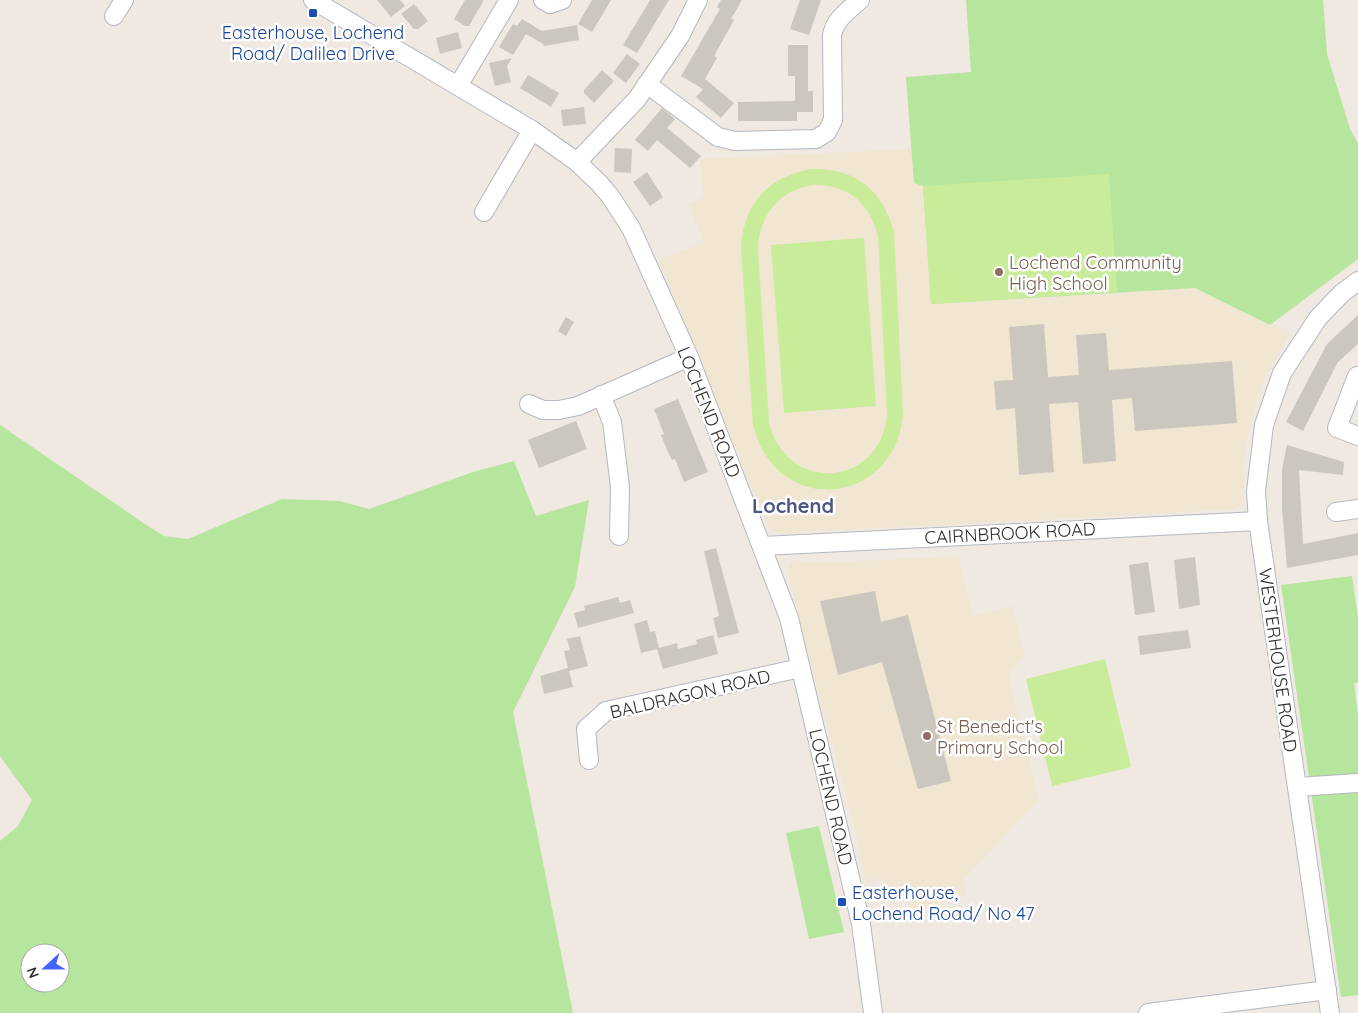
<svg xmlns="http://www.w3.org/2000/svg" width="1358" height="1013" viewBox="0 0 1358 1013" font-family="Quicksand,sans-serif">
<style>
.education{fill:#f0e6d1}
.green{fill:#b6e59e;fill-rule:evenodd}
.pitch{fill:#c9ec9a;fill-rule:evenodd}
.building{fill:#cbc7bf}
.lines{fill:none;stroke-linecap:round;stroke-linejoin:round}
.minor-casing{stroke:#b4b7c1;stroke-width:20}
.minor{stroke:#fff;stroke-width:18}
.transit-dot{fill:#1a4fb4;stroke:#fff;stroke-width:2}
.education-dot{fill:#8d6e63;stroke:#fff;stroke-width:2}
.labels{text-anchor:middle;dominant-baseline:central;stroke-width:5;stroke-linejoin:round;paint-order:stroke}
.transit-label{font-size:18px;fill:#164399;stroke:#fff}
.education-label{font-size:18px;fill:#785e54;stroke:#fff;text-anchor:start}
.street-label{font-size:18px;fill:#2e2e2e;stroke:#fff}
.quarter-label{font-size:20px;font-weight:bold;fill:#4d5680;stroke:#fff}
</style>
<rect width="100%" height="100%" fill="#efe9e1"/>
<!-- education -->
<g class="education">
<polygon points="966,0 1323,0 1327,54 1350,129 1358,143 1270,324 1290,333 1264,379 1256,402 1245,449 1243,499 1242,503 1237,509 948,525 779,533 773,531 768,526 658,260 704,242 688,204 704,197 700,159 911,149 906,77 972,72"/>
<polygon points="958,556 974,616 1012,606 1025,656 1008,673 1039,800 964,879 966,896 914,909 882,879 879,878 866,884 856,835 787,571 791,562 795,560 819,563"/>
</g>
<!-- green -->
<g class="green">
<polygon points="966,0 1323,0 1327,54 1350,129 1358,143 1358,259 1270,325 1195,288 931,304 923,186 914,183 906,77 971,72"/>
<path d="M0,425L148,526L164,536L188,539L282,499L340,501L369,509L473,472L514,461L536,516L589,500L575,587L513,712L573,1013H0V841L18,826L32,800L0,756ZM30,953H60V983H30Z"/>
<polygon points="1352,576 1358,617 1358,683 1354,683 1358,715 1358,995 1341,997 1281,585"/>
<polygon points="819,826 844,932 809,939 786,833"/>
</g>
<!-- pitch -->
<g class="pitch">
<path d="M811,169C855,168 883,190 894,232L903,415C894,508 775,517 753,425L741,249C743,205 767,177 811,169ZM812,185C847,184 869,202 878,235L887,415C880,488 787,494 769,423L758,249C759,215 779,191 812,185Z"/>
<polygon points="1109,174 1117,292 931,304 923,186"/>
<polygon points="864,238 876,406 784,413 771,245"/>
<polygon points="1105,659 1131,767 1052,786 1026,679"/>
</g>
<!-- building -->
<g class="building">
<polygon points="377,0 400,0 405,6 391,17"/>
<polygon points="465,0 484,0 469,26 465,26 454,19"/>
<polygon points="592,0 611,0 592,32 578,24"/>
<polygon points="650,0 669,0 637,53 623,45"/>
<polygon points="721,0 742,0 731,19 734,20 714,56 717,58 705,79 734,103 721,118 696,97 703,89 681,76 720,9 717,7"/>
<polygon points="800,0 821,0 809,35 790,29"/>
<polygon points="414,4 428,21 418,29 414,29 401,14"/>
<polygon points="522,19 542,31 577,25 579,40 544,46 543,44 526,34 513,55 499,47 513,24 517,26"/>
<polygon points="458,32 462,48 440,54 436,38"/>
<polygon points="788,45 808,45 808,91 813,91 813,112 797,112 797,121 738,121 738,102 795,101 795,76 788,76"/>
<polygon points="627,54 640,64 626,83 613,73"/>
<polygon points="512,58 507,66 511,82 495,86 489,63"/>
<polygon points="602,70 614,81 594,103 584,93 584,90"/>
<polygon points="528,75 559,93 551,107 520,88"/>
<polygon points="584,107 586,124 563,126 561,110"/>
<polygon points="662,108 675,119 667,128 701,156 690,168 657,140 648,151 635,140"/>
<polygon points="615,148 632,149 631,173 614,172"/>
<polygon points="647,172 663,197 650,206 633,182"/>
<polygon points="1358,315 1358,344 1338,362 1303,431 1286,422 1327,344"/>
<polygon points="566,317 574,322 566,336 558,331"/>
<polygon points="1044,324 1048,377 1079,375 1076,335 1106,333 1109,370 1232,361 1237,423 1135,431 1132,398 1112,400 1116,461 1083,464 1078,402 1049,404 1054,472 1019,475 1015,408 996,410 994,381 1013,380 1009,327"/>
<polygon points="678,399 708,472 684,482 675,459 672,460 668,452 661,435 664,434 654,409"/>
<polygon points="576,421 587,449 539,468 528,440"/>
<polygon points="1287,445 1344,462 1343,475 1299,470 1303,544 1358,533 1358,555 1287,568 1282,508 1282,469"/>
<polygon points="716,548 739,633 718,638 713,618 719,616 704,551"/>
<polygon points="1195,557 1200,605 1179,609 1174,560"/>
<polygon points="1148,562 1155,612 1135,615 1129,565"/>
<polygon points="875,591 881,622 908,615 951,781 918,789 882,662 838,675 820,601"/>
<polygon points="618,597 620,603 630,600 634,613 578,628 574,613 585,610 584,606"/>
<polygon points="647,620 650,632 655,631 659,648 677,643 678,649 697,644 696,640 713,635 718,654 663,669 657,649 641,653 634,624"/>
<polygon points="1188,630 1191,648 1140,655 1138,636"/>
<polygon points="580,636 588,666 569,671 573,687 544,694 540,676 568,668 564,651 570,650 567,639"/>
</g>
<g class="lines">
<!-- minor casing -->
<g class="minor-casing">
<g id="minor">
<polyline points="313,0 532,130 577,162 599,183 610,196 631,228 689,357 789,618 861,924 873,1013"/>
<polyline points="543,0 550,4 562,0"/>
<polyline points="114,16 124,0"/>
<path d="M647,84L718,137L735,141L816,139L827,132L833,120L832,35C835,19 848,11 860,0"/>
<polyline points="458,86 509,0"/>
<polyline points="577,162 637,99 680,36 698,0"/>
<polyline points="484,212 532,130"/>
<polyline points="1357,376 1337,428 1358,436"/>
<polyline points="601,395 612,422 620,487 619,536"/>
<polyline points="529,404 543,410 559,410 578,406 689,357"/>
<polyline points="1336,512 1358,509"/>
<polyline points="763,546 1258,521"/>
<polyline points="589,760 586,729 606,711 800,668"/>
<polyline points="1297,787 1358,783"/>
<polyline points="1148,1013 1327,990"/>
<polyline points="1330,1013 1258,521 1256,491 1264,425 1282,373 1318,318 1341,294 1358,281"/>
</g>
</g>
<!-- minor -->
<use href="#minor" class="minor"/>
</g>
<!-- markers -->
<g class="transit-dot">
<rect x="308" y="8" width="10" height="10" rx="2.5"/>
<rect x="837" y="897" width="10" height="10" rx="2.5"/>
</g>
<g class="education-dot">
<circle cx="999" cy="272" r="5"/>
<circle cx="927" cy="736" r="5"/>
</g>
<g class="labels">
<!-- transit labels -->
<g class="transit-label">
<text x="313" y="32">Easterhouse, Lochend<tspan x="313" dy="21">Road/ Dalilea Drive</tspan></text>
<text x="852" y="892" text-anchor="start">Easterhouse,<tspan x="852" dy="21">Lochend Road/ No 47</tspan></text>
</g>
<!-- education labels -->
<g class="education-label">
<text x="1009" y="262">Lochend Community<tspan x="1009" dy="21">High School</tspan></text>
<text x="937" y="726">St Benedict's<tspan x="937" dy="21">Primary School</tspan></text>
</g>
<!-- street labels -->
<g class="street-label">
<text transform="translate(709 412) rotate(68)">LOCHEND ROAD</text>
<text transform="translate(1010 533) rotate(-3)">CAIRNBROOK ROAD</text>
<text transform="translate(1278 660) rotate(82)">WESTERHOUSE ROAD</text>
<text transform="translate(690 694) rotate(-13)">BALDRAGON ROAD</text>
<text transform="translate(831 797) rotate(77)">LOCHEND ROAD</text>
</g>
<!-- quarter labels -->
<g class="quarter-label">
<text x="793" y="505">Lochend</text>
</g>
</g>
<!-- north arrow -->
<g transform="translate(45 968) rotate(249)"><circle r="24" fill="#ffffff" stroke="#ababab"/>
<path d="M0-4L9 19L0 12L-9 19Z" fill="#4264fb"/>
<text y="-8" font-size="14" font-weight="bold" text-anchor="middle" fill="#2e2e2e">N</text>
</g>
</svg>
